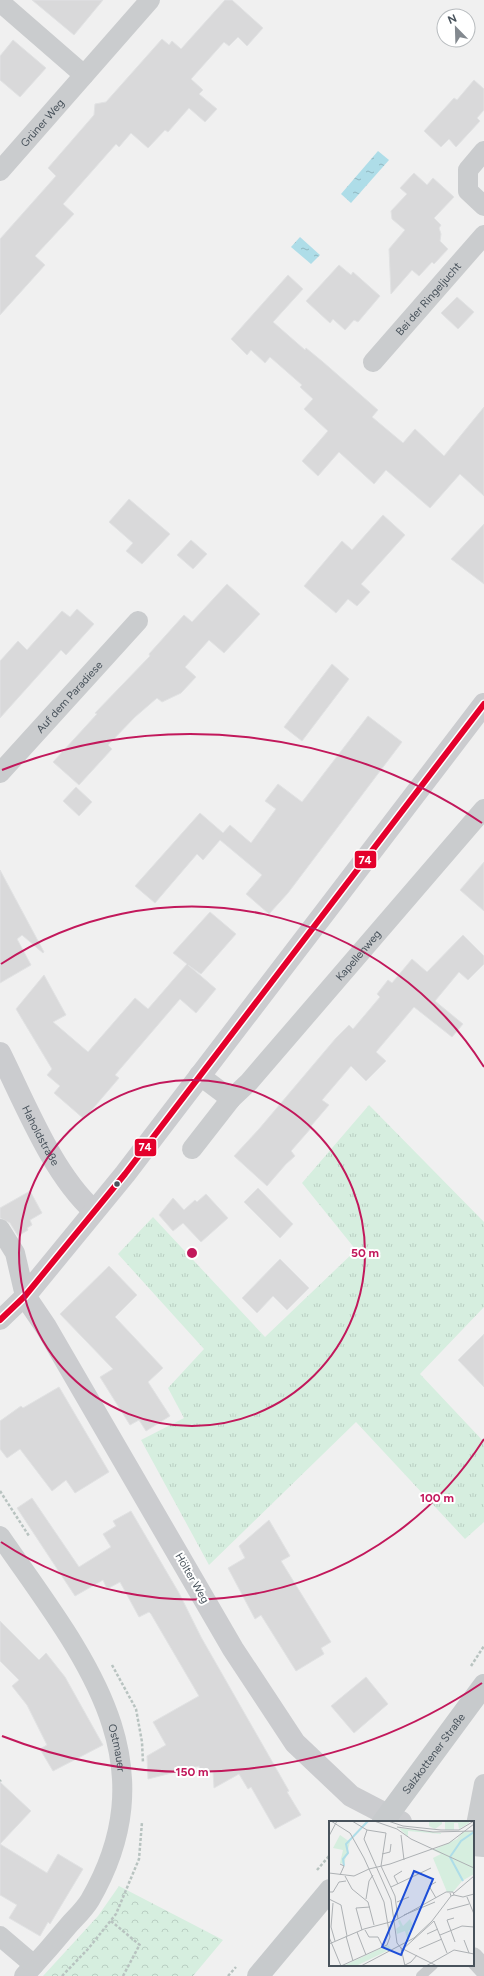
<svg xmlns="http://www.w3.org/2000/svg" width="484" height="1976" viewBox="0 0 484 1976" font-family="Figtree,sans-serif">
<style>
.grass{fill:url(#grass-tufts)}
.forest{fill:url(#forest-crowns)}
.water{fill:url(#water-ripples)}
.building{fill:#d9d9da;stroke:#e1e2e3}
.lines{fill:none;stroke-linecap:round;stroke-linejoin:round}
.path{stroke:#b8c3c0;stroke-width:2.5;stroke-dasharray:3 2;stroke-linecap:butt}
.lane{stroke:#caccce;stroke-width:10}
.street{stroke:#caccce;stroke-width:20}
.secondary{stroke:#cbcccf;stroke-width:22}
.primary{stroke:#c7cacc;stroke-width:22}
.bus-1-casing{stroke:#fff;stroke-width:9}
.bus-1{stroke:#e4002b;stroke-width:6}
.ring{fill:none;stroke:#c2185b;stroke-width:2}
.bus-dot{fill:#48525b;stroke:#fff;stroke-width:1.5}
.labels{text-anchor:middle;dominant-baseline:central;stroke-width:4;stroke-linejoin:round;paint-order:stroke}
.street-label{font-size:11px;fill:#48525b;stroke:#fff}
.inset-river{fill:none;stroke:#aedde8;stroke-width:2}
.inset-road{fill:none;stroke:#adb1b4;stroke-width:1}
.view{fill:#1d4ed8;fill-opacity:0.15;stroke:#1d4ed8;stroke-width:2}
.inset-edge{fill:none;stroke:#48525b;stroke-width:2}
.centre{fill:#c2185b;stroke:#fff;stroke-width:2}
.ring-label{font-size:12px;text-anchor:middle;font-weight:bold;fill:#c2185b;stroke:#fff;stroke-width:4;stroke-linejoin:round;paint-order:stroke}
.line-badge{stroke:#fff;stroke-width:1.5}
.badge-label{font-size:11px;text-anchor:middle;font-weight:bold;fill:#fff}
</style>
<defs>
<pattern id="grass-tufts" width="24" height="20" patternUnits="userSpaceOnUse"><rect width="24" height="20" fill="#d6eedf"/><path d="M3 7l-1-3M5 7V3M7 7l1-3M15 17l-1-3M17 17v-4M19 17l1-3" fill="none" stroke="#b9cec2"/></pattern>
<pattern id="forest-crowns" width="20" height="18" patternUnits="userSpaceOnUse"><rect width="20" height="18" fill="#d6eedf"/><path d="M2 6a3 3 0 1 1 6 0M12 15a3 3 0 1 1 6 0" fill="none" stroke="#b9cec2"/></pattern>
<pattern id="water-ripples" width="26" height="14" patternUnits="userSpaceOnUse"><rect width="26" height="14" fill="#aedde8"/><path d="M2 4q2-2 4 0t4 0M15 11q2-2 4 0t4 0" fill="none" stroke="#90b6bf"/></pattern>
</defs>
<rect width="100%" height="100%" fill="#f0f0f0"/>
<!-- grass -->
<polygon class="grass" points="369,1105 484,1222 484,1307 420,1374 484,1442 484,1522 465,1539 356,1422 209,1565 141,1440 184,1418 168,1388 204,1349 118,1254 153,1217 265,1337 356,1250 302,1183"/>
<!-- forest -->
<polygon class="forest" points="119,1886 223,1940 193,1976 43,1976 98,1916"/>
<!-- water -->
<g class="water">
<polygon points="378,151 389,160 351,203 341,194"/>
<polygon points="300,237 320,255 311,264 291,247"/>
</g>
<!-- building -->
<g class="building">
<polygon points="32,0 103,0 74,35"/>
<polygon points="225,0 232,0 263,28 247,46 238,37 229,46 224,42 191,79 203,90 199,94 217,109 205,122 189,108 168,132 165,130 148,148 131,133 119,147 116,144 63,204 74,214 35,256 45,265 0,315 0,239 56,176 48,168 94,115 95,104 106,102 162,39 169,45 172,41 181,49"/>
<polygon points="13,40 46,68 20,97 0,80 0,56"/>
<polygon points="474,80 484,89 484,110 477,118 480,121 456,147 449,139 441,147 424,131 454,98 457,100"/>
<polygon points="414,173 427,185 433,178 454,197 434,218 441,225 439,228 441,234 440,241 448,249 434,264 432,262 419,276 412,270 391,294 389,249 405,230 392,219 391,211 407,194 400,188"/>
<polygon points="339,265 351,275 353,272 380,296 358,322 354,320 345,330 333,319 330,323 306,301"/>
<polygon points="288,275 303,289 273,322 305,350 306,348 323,362 378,410 372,417 403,443 415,429 444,456 484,407 484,496 460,474 430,508 386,470 374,484 339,452 318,476 302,461 328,431 304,409 313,399 300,387 302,385 270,357 265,363 251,350 247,355 231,339"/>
<polygon points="457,297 474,312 458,329 441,313"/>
<polygon points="129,499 170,534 142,564 126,551 133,543 109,522"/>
<polygon points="383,515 405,535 361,584 370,592 357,606 348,599 336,613 304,586 342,541 352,550"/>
<polygon points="484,524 484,584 451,559"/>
<polygon points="191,540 207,554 193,569 177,555"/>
<polygon points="227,584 260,614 224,653 209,640 185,667 196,677 181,693 162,702 157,698 135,717 108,745 112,749 79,785 53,762 97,714 95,713 150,656 149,654 184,615 192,622"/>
<polygon points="77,609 94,624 66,655 61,650 0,718 0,661 18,641 27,650 62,611 70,617"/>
<polygon points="332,664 349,679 302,741 284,727"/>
<polygon points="368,716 402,742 288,893 269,914 246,894 262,875 220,840 203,860 197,854 155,903 135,886 200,813 223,833 230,825 251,843 276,809 265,801 278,784 302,802"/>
<polygon points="76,787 92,802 79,816 63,801"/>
<polygon points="484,862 484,911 460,890"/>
<polygon points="0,870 44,952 43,953 22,935 17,939 31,965 0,983"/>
<polygon points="210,912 236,934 201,974 188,965 216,989 196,1013 180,999 115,1075 119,1078 84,1119 54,1093 60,1086 47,1075 52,1069 16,1009 44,975 66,1015 53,1022 88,1052 135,998 148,1009 187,964 173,953"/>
<polygon points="463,935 484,956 484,964 468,980 459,972 435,1001 463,1024 452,1037 414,1007 376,1052 386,1061 366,1081 351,1066 322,1100 329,1105 311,1126 312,1127 291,1151 295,1156 286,1164 267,1186 234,1156 259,1129 336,1038 349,1025 353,1029 380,997 377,994 388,980 392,983 412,959 427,972"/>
<polygon points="258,1188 293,1224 280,1238 244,1202"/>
<polygon points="30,1191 42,1213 30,1220 32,1225 27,1228 28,1230 18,1236 10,1223 0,1218 0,1208"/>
<polygon points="206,1194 228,1218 201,1242 183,1223 173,1231 159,1215 173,1198 184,1210 195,1200 197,1202"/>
<polygon points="280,1259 309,1288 287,1310 273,1296 257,1313 242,1298"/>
<polygon points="109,1266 137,1295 115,1317 163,1368 148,1382 170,1416 146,1431 139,1420 130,1425 100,1377 113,1369 60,1314"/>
<polygon points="484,1334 484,1387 458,1360"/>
<polygon points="59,1387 109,1472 75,1493 66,1480 52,1491 20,1449 7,1458 0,1449 0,1421 21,1406 23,1408"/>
<polygon points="32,1498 79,1567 111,1547 103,1534 116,1526 113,1521 131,1511 179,1593 201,1637 289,1791 287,1792 301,1815 275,1829 251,1787 248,1789 239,1774 214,1788 213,1772 200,1772 199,1766 148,1779 147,1756 166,1745 153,1722 199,1696 151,1614 149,1612 139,1617 120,1582 107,1589 103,1580 75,1596 17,1508"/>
<polygon points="269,1520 290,1556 281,1561 331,1642 321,1648 324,1654 296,1671 261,1615 255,1619 228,1568 245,1558 239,1546"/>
<polygon points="0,1621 39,1660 46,1653 65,1677 103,1745 53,1771 40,1749 47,1745 27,1705 12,1686 19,1680 0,1661"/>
<polygon points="366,1677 388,1704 354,1733 331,1706"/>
<polygon points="0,1782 31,1811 0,1844 47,1873 58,1854 83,1869 50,1924 48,1922 40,1936 9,1918 17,1905 0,1895"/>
</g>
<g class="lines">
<!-- path -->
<g class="path">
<polyline points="0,1491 29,1536"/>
<polyline points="112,1665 136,1709 142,1742 143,1763"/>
<polyline points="471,1666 484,1646"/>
<polyline points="0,1781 1,1780"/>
<polyline points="317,1870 330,1855"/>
<polyline points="111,1921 141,1946"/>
<polyline points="62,1976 88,1949 116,1914 139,1859 142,1822"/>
<polyline points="123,1976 140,1944"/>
<polyline points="228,1976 236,1967"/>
</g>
<!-- lane -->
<polyline class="lane" points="421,1976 433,1965"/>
<!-- street -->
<g class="street">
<polyline points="0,2 84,75"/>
<polyline points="484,151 468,170 468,191 484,206"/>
<path id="s1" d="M0,171L150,0"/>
<path id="s2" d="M373,362L484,235"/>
<path id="s3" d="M0,773L138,621"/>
<path id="s4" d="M199,1075L231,1099L249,1082L484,809"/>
<polyline points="192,1149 231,1099"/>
<polyline points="0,1229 15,1253 25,1296 0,1320"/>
<path id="s5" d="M0,1536C79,1651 173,1757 90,1900C84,1910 75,1918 68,1926C54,1943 39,1960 24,1976"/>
<polyline points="473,1841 484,1784"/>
<polyline points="0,1936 34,1965"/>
<polyline points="473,1957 484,1969"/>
</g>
<!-- secondary -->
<g class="secondary">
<path id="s6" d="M0,1053C25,1103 52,1173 94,1211"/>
<polyline points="401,1822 351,1796 295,1743 233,1649 46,1327 25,1296 125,1174 484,704"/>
<polyline points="473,1845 484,1846"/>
</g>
<!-- primary -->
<g class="primary">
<path id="s7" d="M383,1822L484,1685"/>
<polyline points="258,1976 330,1890"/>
</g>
<!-- bus-1 casing -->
<g class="bus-1-casing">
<polyline id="bus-1" points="0,1320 25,1296 125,1174 484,704"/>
</g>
<!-- bus-1 -->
<use href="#bus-1" class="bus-1"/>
</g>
<!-- distance rings -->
<g class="ring">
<circle cx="192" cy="1253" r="173"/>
<path d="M484 1439A346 346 0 0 1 1 1542M1 964A346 346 0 0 1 484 1067"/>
<path d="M482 1683A519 519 0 0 1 2 1736M2 770A519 519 0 0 1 482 823"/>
</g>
<!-- markers -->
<circle class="bus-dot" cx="117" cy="1184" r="3.5"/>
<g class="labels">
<!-- street labels -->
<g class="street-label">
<text stroke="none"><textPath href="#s1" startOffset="64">Grüner Weg</textPath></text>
<text stroke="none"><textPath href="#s2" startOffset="84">Bei der Ringeljucht</textPath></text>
<text stroke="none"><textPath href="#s3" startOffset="103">Auf dem Paradiese</textPath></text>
<text stroke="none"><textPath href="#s4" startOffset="232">Kapellenweg</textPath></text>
<text stroke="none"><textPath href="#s6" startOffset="92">Haholdstraße</textPath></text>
<text transform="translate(192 1578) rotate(60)">Hölter Weg</text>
<text stroke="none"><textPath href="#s5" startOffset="244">Ostmauer</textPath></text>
<text stroke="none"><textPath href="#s7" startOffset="85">Salzkottener Straße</textPath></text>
</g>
</g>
<!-- overview -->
<g transform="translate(329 1821)">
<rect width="145" height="145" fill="#f0f0f0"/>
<path d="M116,0H140V2L130,8L129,2H125V9H116ZM70,7L112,12V13L79,10V16ZM81,98L85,107L79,110L81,116L78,117L76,110L68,113L67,108L71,105L69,100L71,99L74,105Z" fill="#d6eedf"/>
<path d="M145,10V53L133,60L124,71H118L104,37L112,33L104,29L128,18L134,11ZM11,14L21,21L15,43L11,42L14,29L4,27ZM59,124L62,128L27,145H14Z" fill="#d6eedf"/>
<path d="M100,0H113V3L106,8L100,5Z" fill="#d6eedf"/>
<path class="inset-river" d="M15,45L14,38L19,32L17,23L39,0M134,60L121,36L132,20L145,11"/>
<path class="inset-road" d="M2,0L21,12L35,37L55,81L61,116L58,124L12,145M23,0L38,9L57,12L52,45L66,75L69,98M45,0L68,8L82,18L145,47M59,0L74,5L112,9H130L145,0M68,6L104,11L145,10M72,14L75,39M0,15L8,0M53,33L61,31L62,23M11,43L15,45L11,54M0,52L25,55L40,48L61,43L120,22L145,3M16,55L23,68L39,81L45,104M69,63L65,55L73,50M62,66L102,47M0,71H4L10,61L17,60M125,72L145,55M125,74L134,76L145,73M138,76L145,93M107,77L100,65L107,61M0,78L12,84L18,115M37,78L40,60L44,54M68,81L80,76M4,82L2,106L6,120M118,89L140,83M75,94L106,81M125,97L118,99L126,121M33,109L27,87L41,86M36,109L40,116H49L54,126M28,111L37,134M98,113L109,108M111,114L133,105L145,106M17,115L24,140M0,116L12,145M135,119L140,132M0,123L35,108L65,100L62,79L35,18L38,9M72,127L76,145M74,128L105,100L118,132M90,128L113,118M76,144L82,141L88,134M32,145L85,117L103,100L122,75M97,145L125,129L145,133M108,145L72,127L68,122L65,100L117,71H124L125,74L122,75L121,72"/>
<path class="view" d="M85,50L104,58L72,134L53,126Z"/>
<rect width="145" height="145" class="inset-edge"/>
</g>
<circle cx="192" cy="1253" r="6" class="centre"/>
<g class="ring-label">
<text x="365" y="1257">50 m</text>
<text x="437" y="1502">100 m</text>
<text x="192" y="1776">150 m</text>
</g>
<g class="line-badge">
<rect x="354" y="850" width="23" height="19" rx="4" fill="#e4002b"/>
<rect x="134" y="1138" width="23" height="19" rx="4" fill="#e4002b"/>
</g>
<g class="badge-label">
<text x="365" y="864">74</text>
<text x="145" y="1151">74</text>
</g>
<!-- north arrow -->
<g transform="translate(456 28) rotate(337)"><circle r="19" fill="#ffffff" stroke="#b6babd"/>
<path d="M0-3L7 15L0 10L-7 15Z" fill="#83898f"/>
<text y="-6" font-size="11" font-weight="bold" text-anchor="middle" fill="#48525b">N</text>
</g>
</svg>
